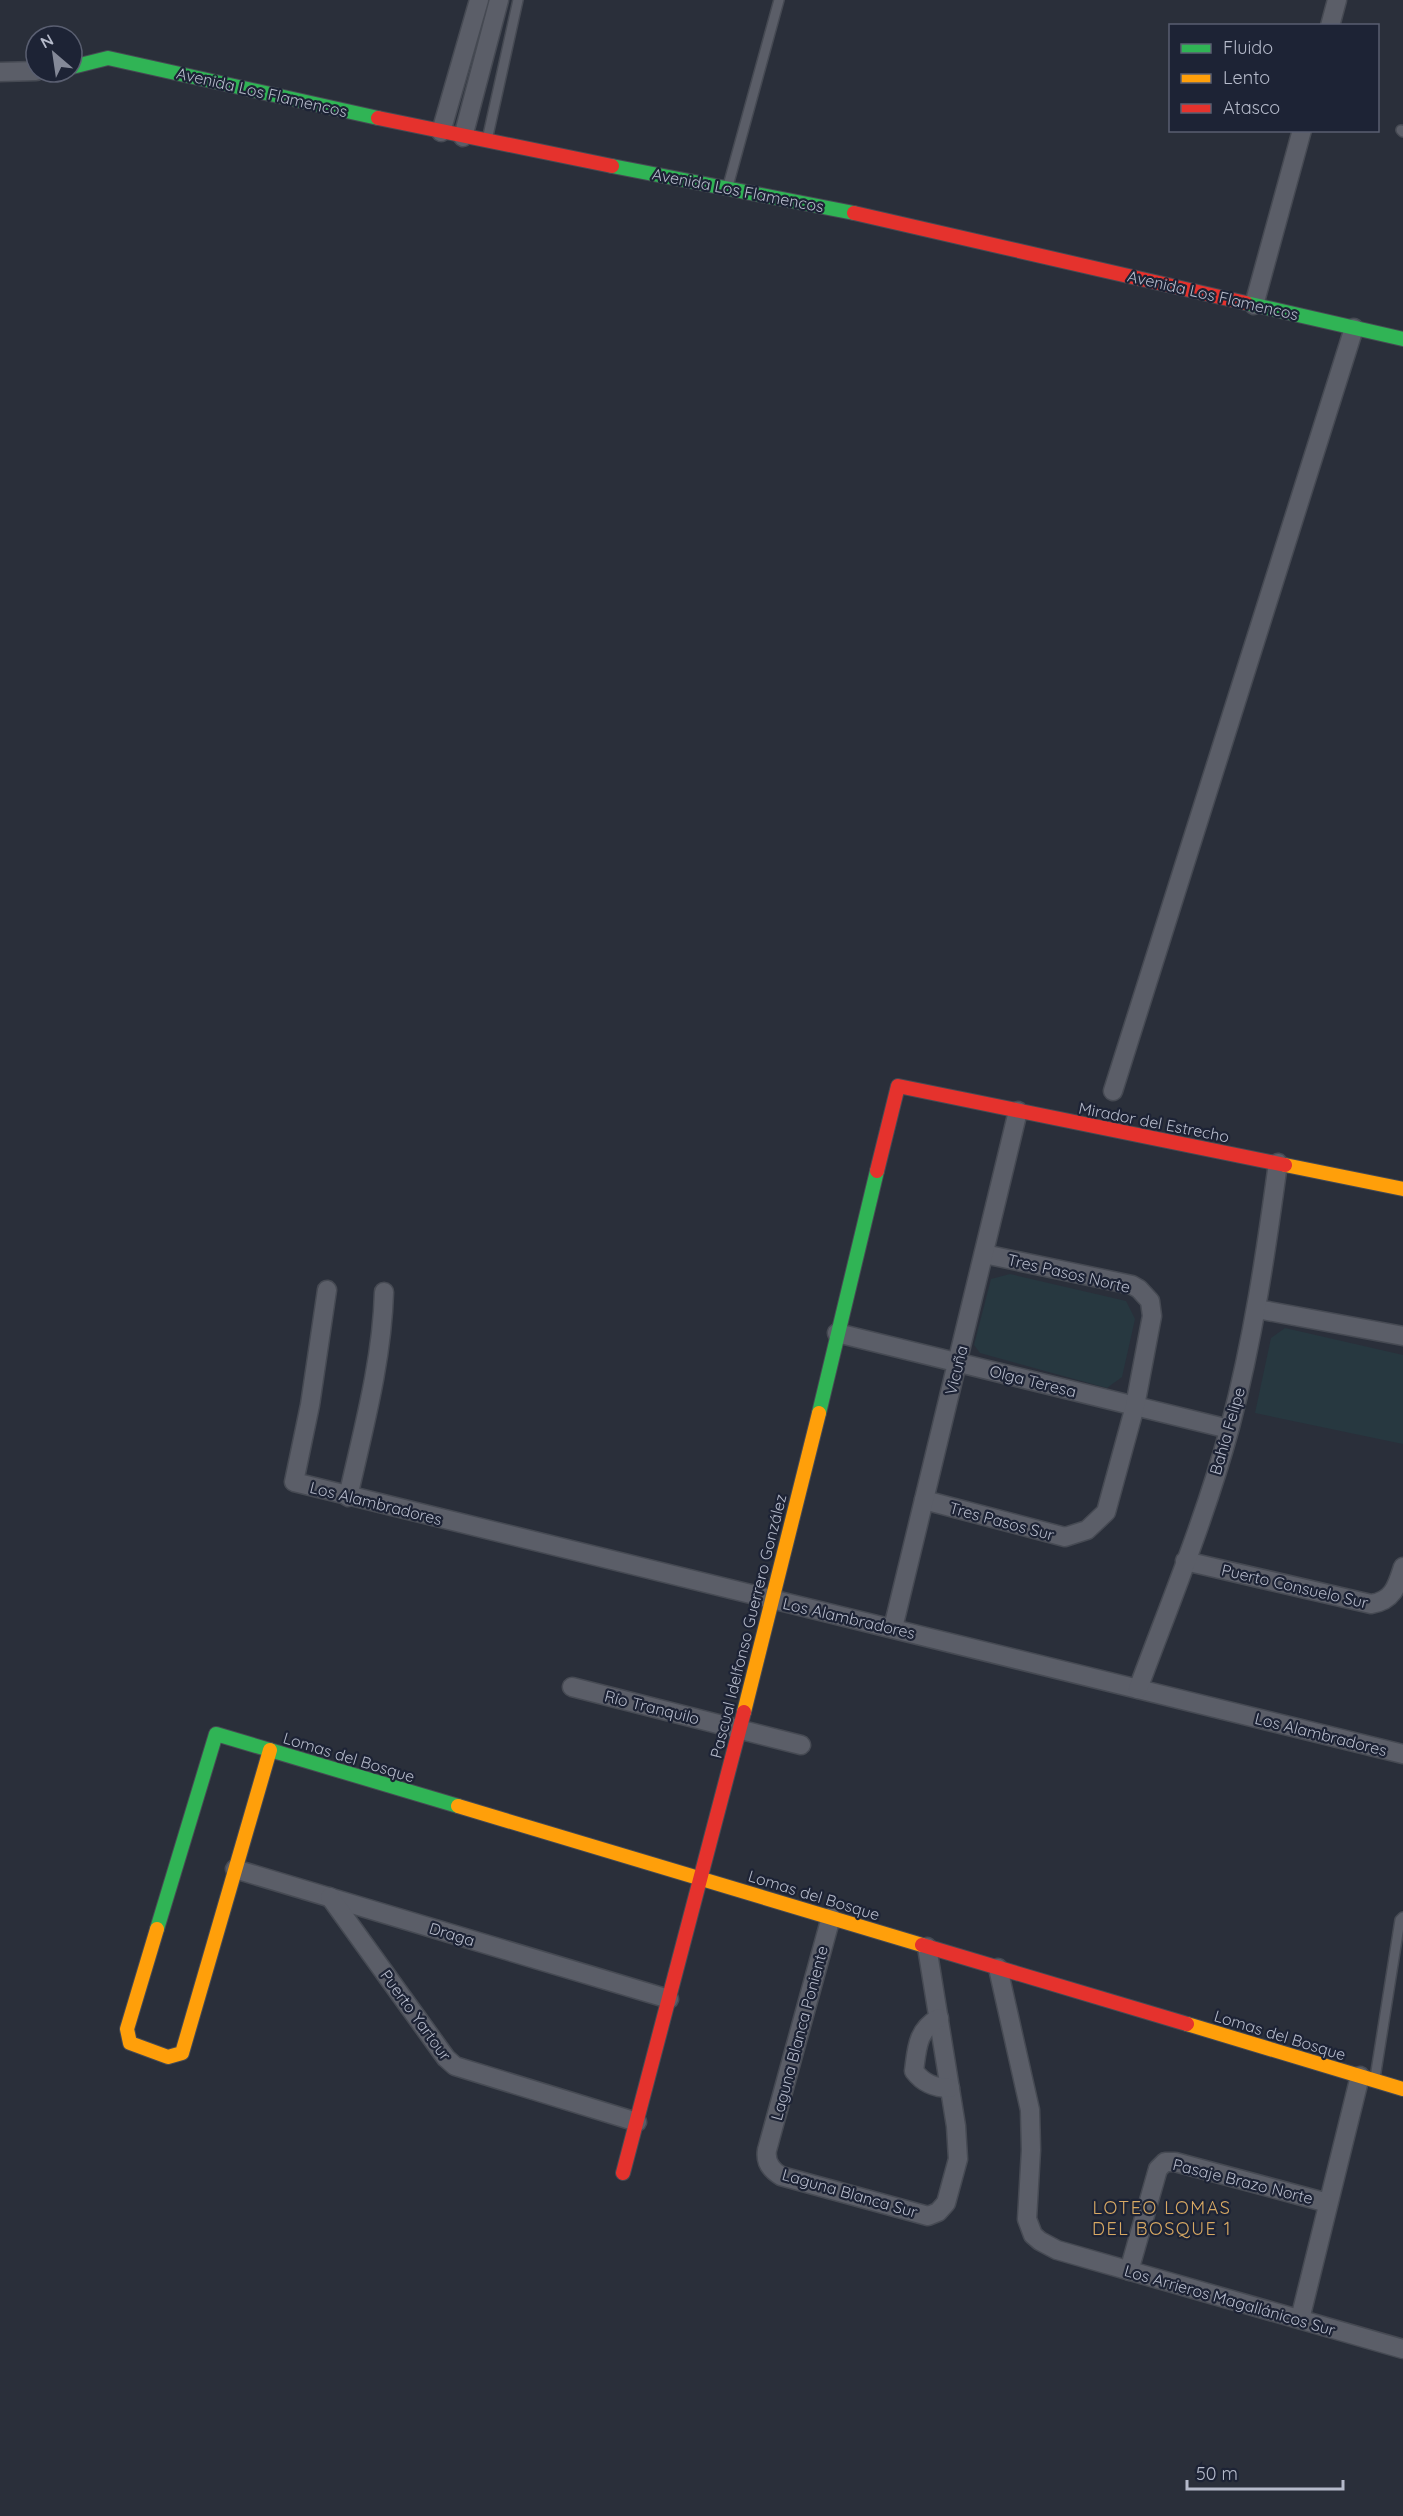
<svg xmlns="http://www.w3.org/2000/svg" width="1403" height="2516" viewBox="0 0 1403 2516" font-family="Quicksand,sans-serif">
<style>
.green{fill:#273840}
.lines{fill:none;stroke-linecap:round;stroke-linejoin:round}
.lane-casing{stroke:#464a53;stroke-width:12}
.street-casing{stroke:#464a53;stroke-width:21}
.fast-casing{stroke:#464a53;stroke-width:16}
.slow-casing{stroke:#464a53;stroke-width:16}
.jam-casing{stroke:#464a53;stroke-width:16}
.lane{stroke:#5b5e68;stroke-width:9}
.street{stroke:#5b5e68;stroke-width:18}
.fast{stroke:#30b455;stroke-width:14}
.slow{stroke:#ff9f0a;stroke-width:14}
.jam{stroke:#e5322d;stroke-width:14}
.labels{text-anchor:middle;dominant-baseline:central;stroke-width:4.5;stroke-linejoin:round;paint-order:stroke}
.street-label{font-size:16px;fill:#b5baca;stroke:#1d2335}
.neighbourhood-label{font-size:18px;letter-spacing:1.5px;fill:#d8a963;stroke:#1d2335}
</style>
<rect width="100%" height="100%" fill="#2a2f3a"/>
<!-- green -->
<g class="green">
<polygon points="1010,1274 1126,1301 1135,1319 1122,1377 1107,1388 980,1353 974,1345 991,1279"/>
<polygon points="1285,1328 1403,1355 1403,1444 1255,1413 1271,1338"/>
</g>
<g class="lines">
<!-- lane casing -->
<g class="lane-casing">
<g id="lane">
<polyline points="1401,130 1403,132"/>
<polyline points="487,140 518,0"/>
<polyline points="728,186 779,0"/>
<polyline points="1375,2078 1400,1920 1403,1917"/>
</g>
</g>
<!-- street casing -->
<g class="street-casing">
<g id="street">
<polyline points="1330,26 1337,0"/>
<polyline points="0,72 36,71"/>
<polyline points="441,132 479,0"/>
<polyline points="463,137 499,0"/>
<polyline points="1254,305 1302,130"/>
<polyline points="1113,1091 1354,328"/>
<polyline points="327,1290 310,1405 294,1482 1403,1754"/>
<polyline points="1257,1309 1403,1336"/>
<polyline points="837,1333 1229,1429"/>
<path d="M348,1497C363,1430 382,1362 384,1292"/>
<polyline points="924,1500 1065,1537 1087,1530 1106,1512 1135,1406 1152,1316 1150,1301 1139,1289 1132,1285 984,1254"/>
<path d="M1185,1561L1371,1604C1393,1601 1397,1586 1403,1567"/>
<polyline points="893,1628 1018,1111"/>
<polyline points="572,1687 801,1745"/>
<path d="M1138,1689C1170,1603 1206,1516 1230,1427C1253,1340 1266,1252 1278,1163"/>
<polyline points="235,1869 669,1999"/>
<polyline points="330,1897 446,2058 455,2066 637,2122"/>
<path d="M831,1917L767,2150C765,2162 771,2170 781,2176L928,2216L938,2212L946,2203L958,2159L956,2126L927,1947"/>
<polyline points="998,1968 1030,2110 1031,2150 1027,2219 1033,2235 1040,2241 1057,2250 1403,2349"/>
<path d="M939,2018C917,2030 917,2048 914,2071C923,2083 934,2088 950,2088"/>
<polyline points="1129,2271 1158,2169 1165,2162 1175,2162 1328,2203"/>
<polyline points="1300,2319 1360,2076"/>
</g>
</g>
<!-- fast casing -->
<g class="fast-casing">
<g id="fast">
<polyline points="72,67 108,58 378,118"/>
<polyline points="612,166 854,213"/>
<polyline points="1246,303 1403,339"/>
<polyline points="819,1413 877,1171"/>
<polyline points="157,1929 216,1734 458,1806"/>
</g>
</g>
<!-- slow casing -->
<g class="slow-casing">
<g id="slow">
<polyline points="1285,1165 1403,1189"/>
<polyline points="744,1712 819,1413"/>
<polyline points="458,1806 922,1945"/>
<polyline points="157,1929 127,2029 130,2043 168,2057 182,2053 270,1750"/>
<polyline points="1187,2024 1403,2089"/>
</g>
</g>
<!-- jam casing -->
<g class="jam-casing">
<g id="jam">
<polyline points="378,118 612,166"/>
<polyline points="854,213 1246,303"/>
<polyline points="877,1171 898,1086 1285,1165"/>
<polyline points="922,1945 1187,2024"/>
<polyline points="623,2173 744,1712"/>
</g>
</g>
<!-- lane -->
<use href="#lane" class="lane"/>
<!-- street -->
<use href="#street" class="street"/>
<!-- fast -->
<use href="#fast" class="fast"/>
<!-- slow -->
<use href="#slow" class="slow"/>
<!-- jam -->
<use href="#jam" class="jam"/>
</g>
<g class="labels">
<!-- street labels -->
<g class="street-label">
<text transform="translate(262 92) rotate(13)">Avenida Los Flamencos</text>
<text transform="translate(738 190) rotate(11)">Avenida Los Flamencos</text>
<text transform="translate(1213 295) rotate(13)">Avenida Los Flamencos</text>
<text transform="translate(1154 1122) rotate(11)">Mirador del Estrecho</text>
<text transform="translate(1069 1273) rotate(13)">Tres Pasos Norte</text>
<text transform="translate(956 1370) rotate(-76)">Vicuña</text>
<text transform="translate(1033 1381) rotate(14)">Olga Teresa</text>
<text transform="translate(1227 1431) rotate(-74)">Bahía Felipe</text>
<text transform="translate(376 1503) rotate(14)">Los Alambradores</text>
<text transform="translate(1002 1521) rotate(15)">Tres Pasos Sur</text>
<text transform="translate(1295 1586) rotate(13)">Puerto Consuelo Sur</text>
<text transform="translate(849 1618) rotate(13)">Los Alambradores</text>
<text transform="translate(748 1626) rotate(-76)">Pascual Idelfonso Guerrero González</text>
<text transform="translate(652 1707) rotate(14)">Río Tranquilo</text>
<text transform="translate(1321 1734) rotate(14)">Los Alambradores</text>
<text transform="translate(349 1757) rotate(17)">Lomas del Bosque</text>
<text transform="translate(814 1895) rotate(17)">Lomas del Bosque</text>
<text transform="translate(452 1934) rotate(17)">Draga</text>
<text transform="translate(416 2015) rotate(54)">Puerto Yartour</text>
<text transform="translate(799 2033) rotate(-75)">Laguna Blanca Poniente</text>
<text transform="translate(1280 2035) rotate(17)">Lomas del Bosque</text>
<text transform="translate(1243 2181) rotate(14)">Pasaje Brazo Norte</text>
<text transform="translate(850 2193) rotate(16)">Laguna Blanca Sur</text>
<text transform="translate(1230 2300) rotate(16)">Los Arrieros Magallánicos Sur</text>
</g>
<!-- neighbourhood labels -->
<g class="neighbourhood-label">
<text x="1162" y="2207">LOTEO LOMAS<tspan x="1162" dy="21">DEL BOSQUE 1</tspan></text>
</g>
</g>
<!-- legend -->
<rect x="1169" y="24" width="210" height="108" fill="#1d2335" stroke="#5a5f71" stroke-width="1.5"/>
<rect x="1181" y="44" width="30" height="9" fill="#30b455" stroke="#5a5f71" stroke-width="1.5"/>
<text x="1223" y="54" font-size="18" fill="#b5baca">Fluido</text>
<rect x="1181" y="74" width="30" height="9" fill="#ff9f0a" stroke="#5a5f71" stroke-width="1.5"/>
<text x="1223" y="84" font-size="18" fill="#b5baca">Lento</text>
<rect x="1181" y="104" width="30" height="9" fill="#e5322d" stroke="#5a5f71" stroke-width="1.5"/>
<text x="1223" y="114" font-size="18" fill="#b5baca">Atasco</text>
<!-- north arrow -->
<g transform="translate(54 54) rotate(331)"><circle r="28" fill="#1d2335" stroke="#5a5f71" stroke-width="1.5"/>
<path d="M0-4.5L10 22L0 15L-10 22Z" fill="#848998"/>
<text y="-9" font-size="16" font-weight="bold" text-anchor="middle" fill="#b5baca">N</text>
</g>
<!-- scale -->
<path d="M1187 2480v9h156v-9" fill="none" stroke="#b5baca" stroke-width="3"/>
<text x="1196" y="2480" font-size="18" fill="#b5baca" stroke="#1d2335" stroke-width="4.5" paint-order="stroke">50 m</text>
</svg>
